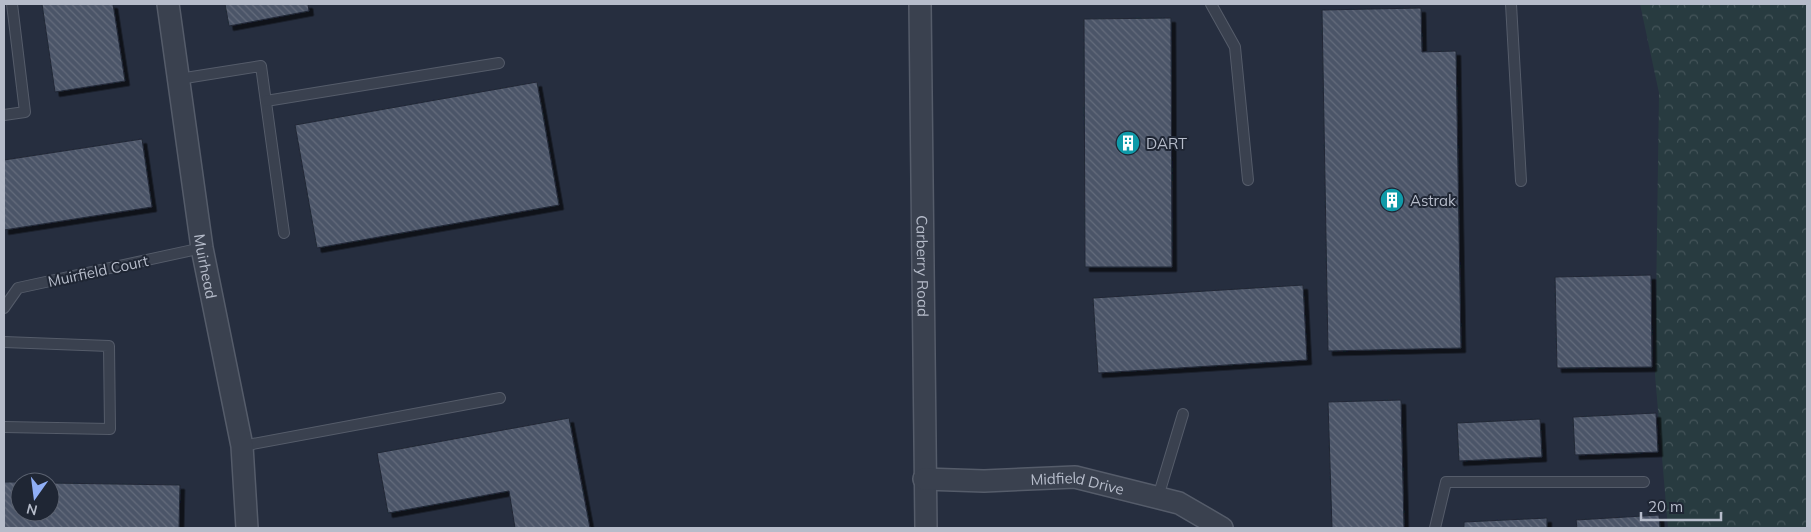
<svg xmlns="http://www.w3.org/2000/svg" width="1811" height="532" viewBox="0 0 1811 532" font-family="Mulish,sans-serif">
<style>
.forest{fill:url(#forest-crowns)}
.building{fill:url(#building-back-hatch);stroke:#212836;filter:url(#shadow)}
.lines{fill:none;stroke-linecap:round;stroke-linejoin:round}
.lane-casing{stroke:#555c6a;stroke-width:12}
.street-casing{stroke:#555c6a;stroke-width:24}
.lane{stroke:#3a414f;stroke-width:10}
.street{stroke:#3a414f;stroke-width:21}
.labels{text-anchor:middle;dominant-baseline:central;stroke-width:4;stroke-linejoin:round;paint-order:stroke}
.poi-label{font-size:15px;fill:#b6bcca;stroke:#1f2634;text-anchor:start}
.street-label{font-size:15px;fill:#b6bcca;stroke:#1f2634}
</style>
<defs>
<pattern id="forest-crowns" width="20" height="18" patternUnits="userSpaceOnUse" patternTransform="scale(1.25)"><rect width="20" height="18" fill="#283b40"/><path d="M2 6a3 3 0 1 1 6 0M12 15a3 3 0 1 1 6 0" fill="none" stroke="#45555a"/></pattern>
<pattern id="building-back-hatch" width="6" height="6" patternUnits="userSpaceOnUse" patternTransform="scale(1.25)"><rect width="6" height="6" fill="#4c5568"/><path d="M-1 5l2 2M0 0l6 6M5-1l2 2" fill="none" stroke="#646c7c"/></pattern>
<filter id="shadow"><feDropShadow dx="4.5" dy="4.5" stdDeviation="0" flood-color="#0009"/></filter>
</defs>
<rect width="100%" height="100%" fill="#262e3f"/>
<!-- forest -->
<polygon class="forest" points="1640,4 1807,4 1807,528 1668,528 1655,375 1659,93"/>
<!-- building -->
<g class="building">
<polygon points="42,4 113,4 125,81 55,92"/>
<polygon points="225,4 308,4 309,11 229,26"/>
<polygon points="1421,8 1422,52 1456,51 1461,348 1328,351 1322,10"/>
<polygon points="1171,18 1172,267 1085,267 1084,19"/>
<polygon points="537,82 559,205 317,248 295,125"/>
<polygon points="142,139 152,207 4,230 4,160"/>
<polygon points="1651,275 1652,367 1557,368 1555,277"/>
<polygon points="1303,285 1307,360 1098,373 1093,298"/>
<polygon points="1401,400 1404,528 1332,528 1328,402"/>
<polygon points="1656,413 1658,452 1575,455 1573,417"/>
<polygon points="569,418 590,528 515,528 509,491 388,513 377,453"/>
<polygon points="1540,419 1542,457 1459,461 1457,423"/>
<polygon points="4,482 20,482 20,512 50,512 50,483 180,485 179,528 4,528"/>
<polygon points="1659,515 1660,528 1577,528 1576,520"/>
<polygon points="1547,518 1547,528 1464,528 1464,522"/>
</g>
<g class="lines">
<!-- lane casing -->
<g class="lane-casing">
<g id="lane">
<polyline points="1211,4 1235,47 1248,180"/>
<polyline points="1511,4 1521,181"/>
<polyline points="179,79 261,66 284,233"/>
<polyline points="266,101 499,63"/>
<polyline points="4,115 25,112 12,4"/>
<polyline points="4,308 18,288 202,248"/>
<polyline points="4,342 109,346 110,429 4,427"/>
<polyline points="242,446 500,398"/>
<polyline points="1158,497 1183,414"/>
<polyline points="1435,528 1446,482 1644,482"/>
</g>
</g>
<!-- street casing -->
<g class="street-casing">
<g id="street">
<path id="s1" d="M168,4L202,248L242,446L247,528"/>
<path id="s2" d="M920,4L926,528"/>
<path id="s3" d="M924,479L984,481L1075,477L1179,503L1222,528"/>
</g>
</g>
<!-- lane -->
<use href="#lane" class="lane"/>
<!-- street -->
<use href="#street" class="street"/>
</g>
<!-- icons -->
<defs>
<g id="building-disc" transform="scale(1.25)"><circle r="9.5" fill="#0f9aa8" stroke="#1f2634"/><path d="M-4-6H4V6H1V3H-1V6H-4ZM-2.5-4.3h1.7v1.8h-1.7ZM.8-4.3h1.7v1.8H.8ZM-2.5-1h1.7V.8h-1.7ZM.8-1h1.7V.8H.8Z" fill="#fff"/></g>
</defs>
<g fill-rule="evenodd">
<use href="#building-disc" x="1128" y="143"/>
<use href="#building-disc" x="1392" y="200"/>
</g>
<g class="labels">
<!-- poi labels -->
<g class="poi-label">
<text x="1146" y="143">DART</text>
<text x="1410" y="200">Astrak</text>
</g>
<!-- street labels -->
<g class="street-label">
<text stroke="none"><textPath href="#s1" startOffset="265">Muirhead</textPath></text>
<text stroke="none"><textPath href="#s2" startOffset="262">Carberry Road</textPath></text>
<text transform="translate(98 271) rotate(-12)">Muirfield Court</text>
<text stroke="none"><textPath href="#s3" startOffset="154">Midfield Drive</textPath></text>
</g>
</g>
<!-- border -->
<rect width="1811" height="532" fill="none" stroke="#b6bcca" stroke-width="10"/>
<!-- north arrow -->
<g transform="translate(35 497) rotate(194)"><circle r="24" fill="#1f2634" stroke="#5b6270"/>
<path d="M0-4L9 19L0 12L-9 19Z" fill="#8faef6"/>
<text y="-8" font-size="14" font-weight="bold" text-anchor="middle" fill="#b6bcca">N</text>
</g>
<!-- scale -->
<path d="M1641 512v8h80v-8" fill="none" stroke="#b6bcca" stroke-width="2.5"/>
<text x="1648" y="512" font-size="15" fill="#b6bcca" stroke="#1f2634" stroke-width="4" paint-order="stroke">20 m</text>
</svg>
